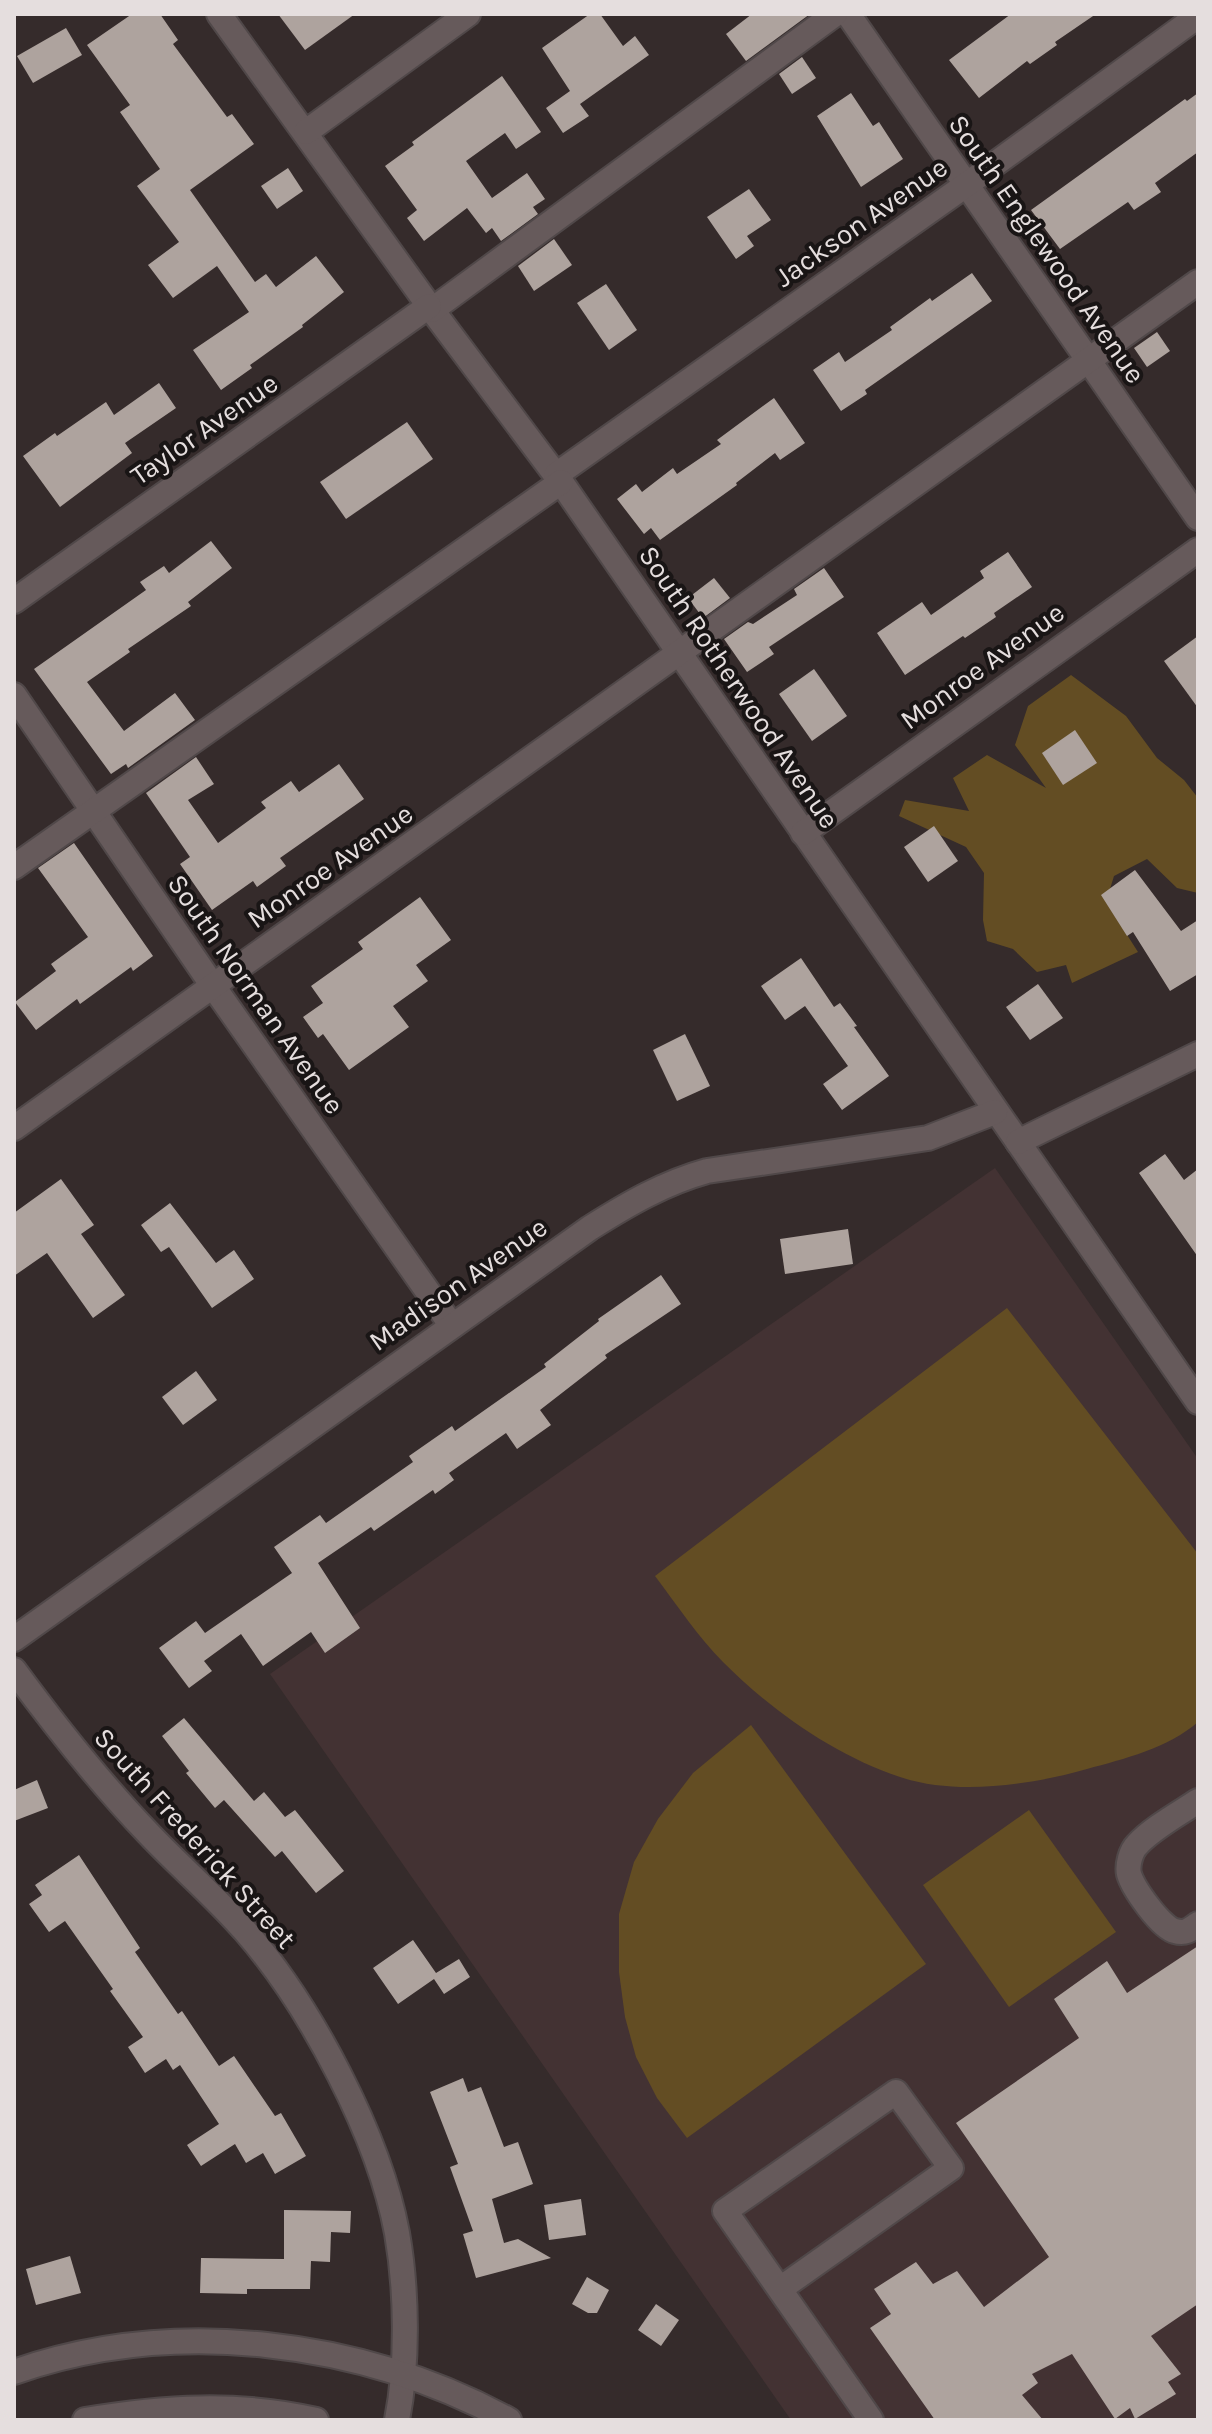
<svg xmlns="http://www.w3.org/2000/svg" width="1212" height="2434" viewBox="0 0 1212 2434" font-family="Karla,sans-serif">
<style>
.built{fill:#433233}
.green{fill:#634d23}
.building{fill:#aea39e}
.lines{fill:none;stroke-linecap:round;stroke-linejoin:round}
.minor-casing{stroke:#504849;stroke-width:28}
.minor{stroke:#665a5b;stroke-width:24}
.labels{text-anchor:middle;dominant-baseline:central;stroke-width:8;stroke-linejoin:round;paint-order:stroke}
.street-label{font-size:28px;fill:#e5dede;stroke:#191515}
</style>
<rect width="100%" height="100%" fill="#352b2b"/>
<!-- built -->
<polygon class="built" points="995,1168 1198,1459 1198,2420 791,2420 270,1674"/>
<!-- green -->
<g class="green">
<polygon points="1071,675 1126,716 1157,758 1184,780 1198,798 1198,893 1177,888 1147,859 1114,876 1106,902 1138,952 1072,983 1066,965 1037,972 1013,949 987,941 983,920 984,873 966,847 899,816 905,800 969,811 953,778 987,755 1046,788 1015,745 1028,706"/>
<path d="M1007,1308L1198,1554V1722C1168,1748 1124,1759 1087,1769C1031,1785 956,1796 900,1777C834,1755 772,1711 723,1662C698,1637 677,1605 655,1576Z"/>
<polygon points="751,1725 926,1964 687,2138 657,2098 636,2057 625,2017 619,1972 619,1914 634,1862 658,1819 693,1773"/>
<polygon points="1029,1810 1116,1932 1009,2007 923,1885"/>
</g>
<!-- building -->
<g class="building">
<polygon points="132,14 160,14 178,40 173,44 227,117 232,114 254,144 190,190 255,282 266,274 276,287 316,256 344,292 302,325 303,327 250,365 252,368 221,390 193,350 249,312 217,266 173,298 148,265 179,242 137,186 160,169 120,112 130,105 87,45"/>
<polygon points="278,14 355,14 305,50"/>
<polygon points="590,14 600,14 623,46 635,36 649,55 580,104 589,116 563,133 546,108 570,91 542,48"/>
<polygon points="752,14 810,14 746,61 726,34"/>
<polygon points="1011,14 1096,14 1055,42 1057,45 1030,64 1027,61 979,98 949,60"/>
<polygon points="66,28 82,55 33,83 17,56"/>
<polygon points="802,57 816,78 792,94 779,74"/>
<polygon points="502,76 541,132 516,149 505,133 466,161 492,198 527,173 545,199 533,207 538,214 501,241 492,228 486,233 467,208 424,241 407,218 417,210 385,166 414,145 412,142"/>
<polygon points="851,93 873,126 879,122 903,159 861,187 817,116"/>
<polygon points="1198,93 1198,152 1155,183 1161,192 1134,210 1128,202 1060,249 1031,210 1185,99 1187,101"/>
<polygon points="288,168 303,191 277,209 261,186"/>
<polygon points="749,189 771,220 747,236 754,246 736,259 707,217"/>
<polygon points="554,239 572,265 534,291 518,266"/>
<polygon points="972,273 992,301 865,390 867,394 841,411 813,370 839,352 845,362 892,330 890,327 930,298 932,301"/>
<polygon points="606,284 637,330 609,350 577,303"/>
<polygon points="1157,332 1170,351 1147,367 1134,348"/>
<polygon points="159,383 176,408 125,443 132,453 60,507 23,456 55,433 57,436 106,402 114,415"/>
<polygon points="774,398 805,443 780,460 775,453 736,483 737,485 660,540 651,528 644,534 617,499 636,484 642,492 673,468 677,474 721,444 717,440"/>
<polygon points="407,422 433,459 346,519 320,482"/>
<polygon points="211,541 232,568 188,602 191,606 128,649 130,652 87,682 124,731 175,693 195,720 128,768 126,764 111,774 34,669 146,590 140,582 164,566 169,573"/>
<polygon points="1008,552 1032,587 994,613 996,617 965,638 963,636 905,675 877,633 922,602 931,615 984,578 980,571"/>
<polygon points="824,568 844,597 769,647 774,654 747,672 724,639 748,622 753,624 797,595 794,589"/>
<polygon points="714,578 730,598 703,618 688,598"/>
<polygon points="1198,636 1198,708 1164,661"/>
<polygon points="814,669 847,716 812,741 779,694"/>
<polygon points="1075,730 1097,763 1063,785 1042,753"/>
<polygon points="196,757 214,784 188,800 218,843 266,808 261,802 291,781 299,792 339,764 364,799 280,858 286,866 257,887 253,881 212,910 180,864 190,857 146,793"/>
<polygon points="934,826 958,861 928,882 904,847"/>
<polygon points="74,843 153,956 133,971 131,967 80,1004 77,999 36,1030 15,1002 56,971 51,964 88,937 38,868"/>
<polygon points="1135,870 1181,931 1198,920 1198,974 1170,991 1133,932 1127,936 1101,895"/>
<polygon points="420,897 451,940 416,965 428,981 393,1006 409,1027 349,1070 323,1034 318,1038 303,1017 323,1003 311,986 363,949 358,942"/>
<polygon points="801,958 834,1007 840,1003 857,1026 854,1027 889,1076 842,1110 823,1084 848,1066 805,1006 785,1020 761,986"/>
<polygon points="1038,984 1063,1018 1030,1040 1006,1007"/>
<polygon points="685,1034 710,1086 677,1101 653,1050"/>
<polygon points="1165,1154 1184,1180 1198,1169 1198,1257 1139,1173"/>
<polygon points="61,1179 94,1225 81,1234 125,1295 93,1318 47,1253 14,1276 14,1213"/>
<polygon points="170,1203 216,1263 234,1250 254,1279 212,1308 169,1247 161,1252 141,1225"/>
<polygon points="848,1229 853,1264 785,1274 780,1239"/>
<polygon points="661,1275 681,1304 605,1355 607,1358 540,1410 551,1425 517,1449 506,1433 449,1473 454,1480 435,1494 433,1490 374,1531 371,1527 318,1563 360,1628 325,1653 311,1632 263,1666 241,1634 204,1661 212,1671 189,1688 159,1648 196,1621 205,1633 292,1573 274,1547 320,1515 326,1523 413,1462 409,1456 452,1426 455,1431 546,1367 544,1364 599,1321 598,1319"/>
<polygon points="196,1371 217,1400 183,1425 162,1397"/>
<polygon points="184,1718 254,1801 264,1792 285,1817 295,1810 344,1871 316,1893 282,1851 275,1857 224,1800 215,1808 186,1773 189,1771 162,1736"/>
<polygon points="37,1780 48,1808 14,1821 14,1790"/>
<polygon points="79,1855 140,1948 135,1952 178,2014 182,2011 219,2066 234,2056 275,2116 281,2113 306,2156 275,2174 263,2153 246,2163 235,2144 201,2166 187,2145 219,2124 180,2065 173,2070 166,2059 145,2073 128,2047 143,2037 110,1991 113,1989 65,1921 49,1932 29,1904 42,1895 35,1885"/>
<polygon points="413,1940 436,1973 459,1959 470,1977 444,1994 434,1979 398,2004 373,1968"/>
<polygon points="1198,1946 1198,2304 1151,2336 1181,2374 1168,2382 1176,2394 1135,2419 1130,2408 1115,2419 1072,2354 1032,2374 1038,2383 1022,2395 1043,2420 935,2420 870,2328 891,2314 874,2289 916,2262 933,2284 957,2271 984,2307 1049,2257 956,2123 1079,2038 1054,1999 1107,1961 1127,1993"/>
<polygon points="463,2078 468,2092 481,2087 504,2147 518,2142 533,2184 492,2199 504,2243 518,2239 551,2258 476,2278 463,2234 473,2231 450,2167 458,2164 430,2092"/>
<polygon points="581,2199 586,2235 549,2240 544,2205"/>
<polygon points="284,2210 351,2211 350,2233 331,2232 330,2262 311,2261 310,2289 247,2289 247,2294 200,2293 201,2258 284,2259"/>
<polygon points="70,2256 81,2293 36,2305 26,2269"/>
<polygon points="587,2277 609,2290 597,2313 588,2313 572,2304"/>
<polygon points="656,2304 679,2320 661,2346 638,2330"/>
</g>
<g class="lines">
<!-- minor casing -->
<g class="minor-casing">
<g id="minor">
<polyline points="219,14 432,310 561,482 1198,1402"/>
<polyline points="848,14 1198,518"/>
<polyline points="306,132 468,14"/>
<polyline points="432,310 835,14"/>
<polyline points="556,475 966,185 1198,16"/>
<polyline points="14,601 429,306"/>
<polyline points="14,695 213,986 452,1326"/>
<polyline points="803,833 1198,550"/>
<polyline points="14,867 561,482"/>
<polyline points="14,1128 1198,282"/>
<polyline points="1018,1142 1198,1054"/>
<path d="M14,1639L590,1228C628,1204 664,1183 707,1171L928,1138L995,1112"/>
<path d="M14,1670C56,1727 99,1782 148,1833C180,1867 216,1897 246,1932C311,2007 379,2136 397,2233C407,2290 408,2364 397,2420"/>
<path d="M1198,1801C1180,1813 1151,1829 1137,1845C1131,1851 1127,1865 1129,1874C1133,1888 1161,1928 1175,1931C1185,1934 1190,1930 1198,1924"/>
<polyline points="780,2289 951,2168 896,2092 725,2211 871,2420"/>
<path d="M14,2372C175,2316 361,2340 509,2420"/>
<path d="M85,2420C162,2407 239,2402 316,2420"/>
</g>
</g>
<!-- minor -->
<use href="#minor" class="minor"/>
</g>
<g class="labels">
<!-- street labels -->
<g class="street-label">
<text transform="translate(861 222) rotate(-35)">Jackson Avenue</text>
<text transform="translate(1047 249) rotate(55)">South Englewood Avenue</text>
<text transform="translate(204 429) rotate(-35)">Taylor Avenue</text>
<text transform="translate(982 666) rotate(-36)">Monroe Avenue</text>
<text transform="translate(739 687) rotate(56)">South Rotherwood Avenue</text>
<text transform="translate(330 866) rotate(-35)">Monroe Avenue</text>
<text transform="translate(256 994) rotate(55)">South Norman Avenue</text>
<text transform="translate(458 1284) rotate(-35)">Madison Avenue</text>
<text transform="translate(195 1838) rotate(48)">South Frederick Street</text>
</g>
</g>
<!-- border -->
<rect width="1212" height="2434" fill="none" stroke="#e5dede" stroke-width="32"/>
</svg>
